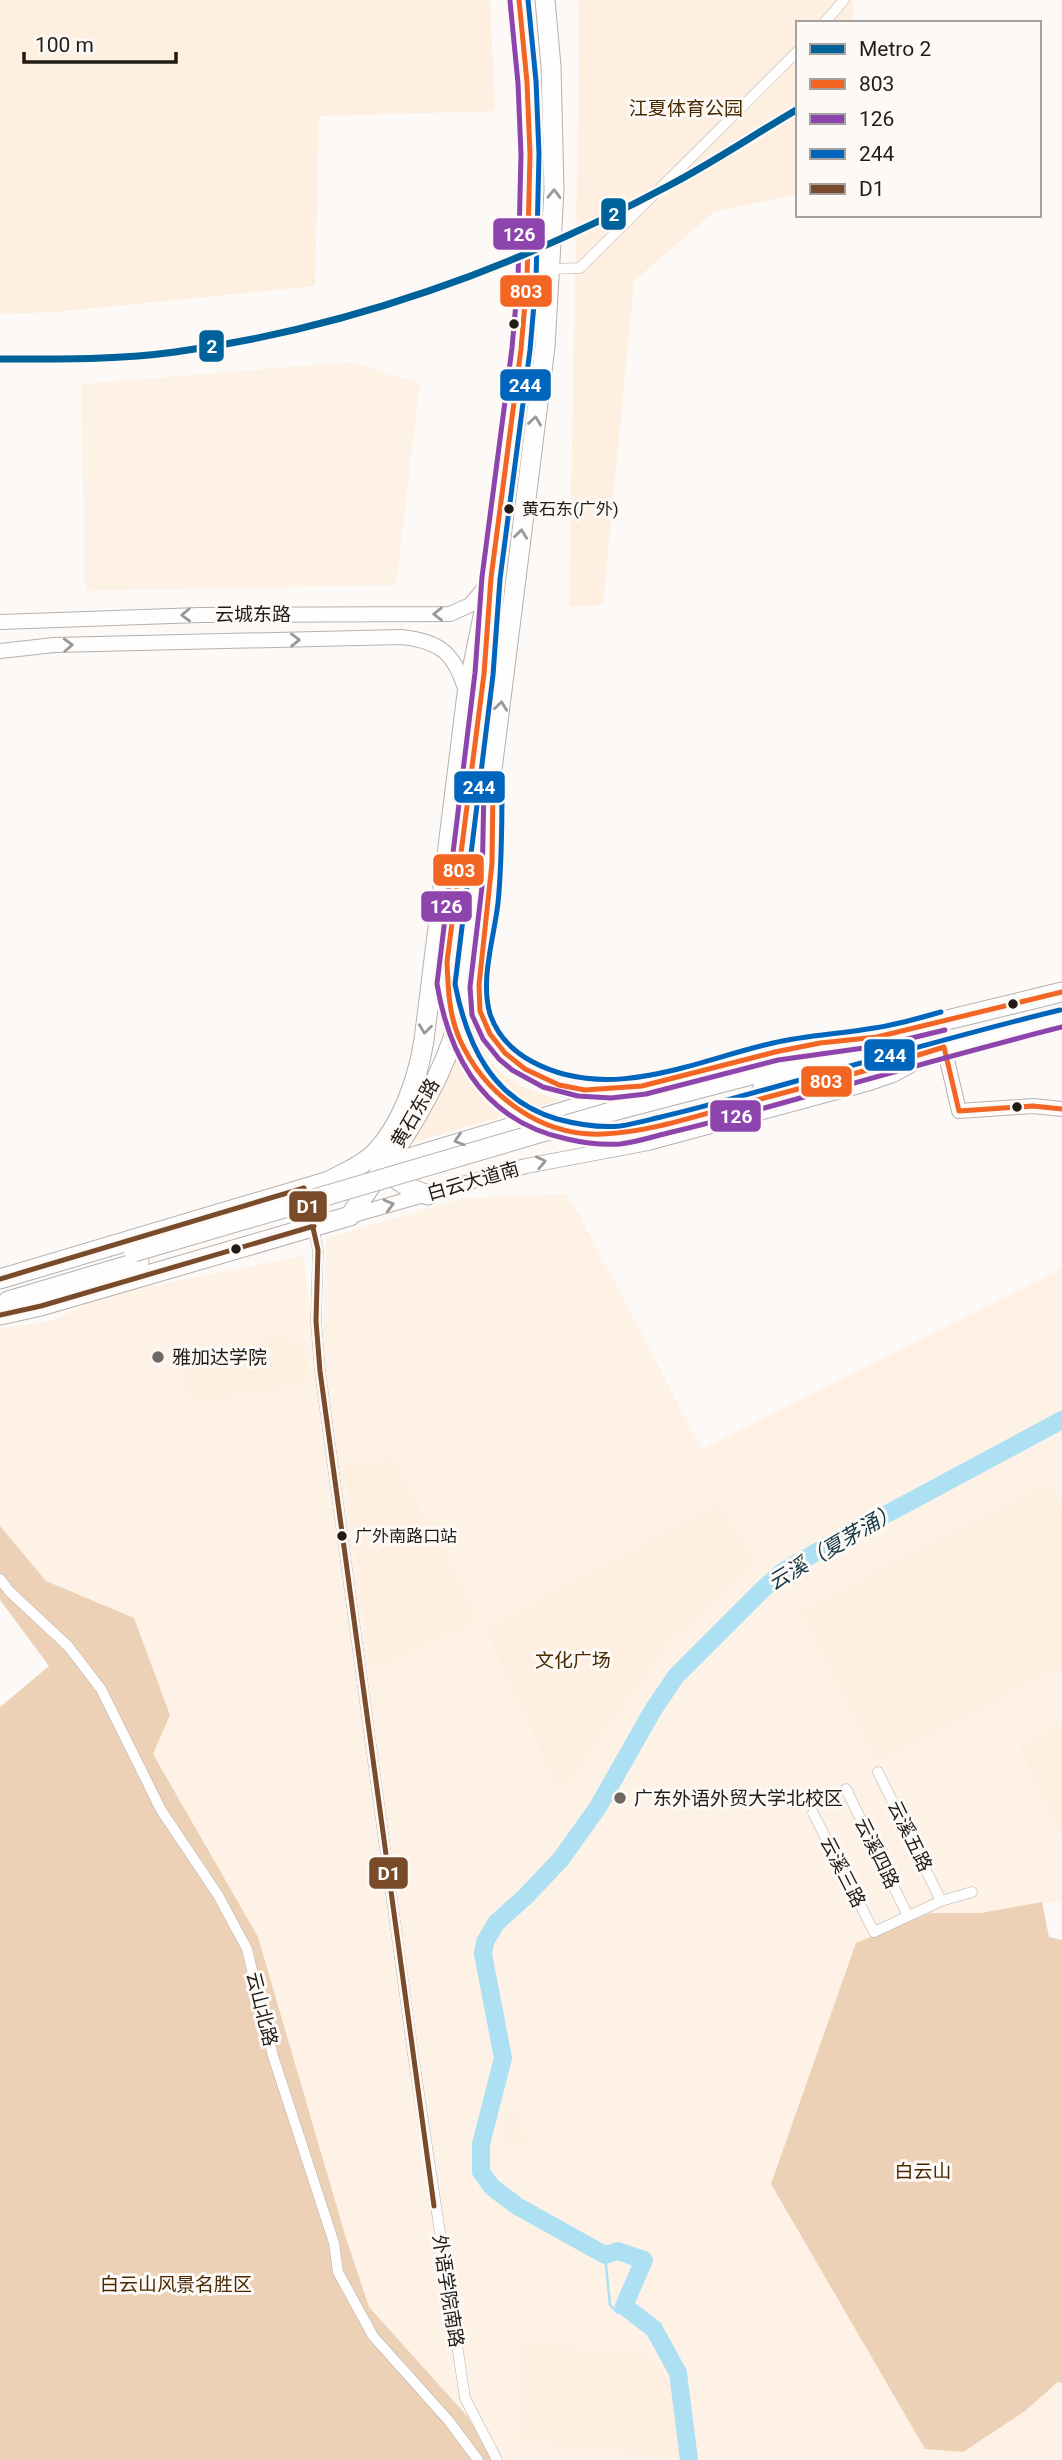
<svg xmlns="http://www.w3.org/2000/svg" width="1062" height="2460" viewBox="0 0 1062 2460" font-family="Roboto,'Noto Sans SC',sans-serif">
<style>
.built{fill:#fef2e7}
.green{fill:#feefe1}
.forest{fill:#edd1b7}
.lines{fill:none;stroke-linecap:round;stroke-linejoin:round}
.stream{stroke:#aee0f3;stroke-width:2.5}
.river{stroke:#aee0f3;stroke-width:18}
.street-casing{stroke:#b4b0ad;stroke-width:11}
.secondary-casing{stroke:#b4b0ad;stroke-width:16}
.highway-casing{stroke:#b4b0ad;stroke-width:21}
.street{stroke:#fffefe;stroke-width:10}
.secondary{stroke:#fffefe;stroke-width:14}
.highway{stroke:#fffefe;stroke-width:19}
.highway-bridge-casing{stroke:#b4b0ad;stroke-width:21;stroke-linecap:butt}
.highway-bridge{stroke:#fffefe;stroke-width:19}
.bus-1-casing{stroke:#fdf9f6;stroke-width:10}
.bus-2-casing{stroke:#fdf9f6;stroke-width:10}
.bus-3-casing{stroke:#fdf9f6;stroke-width:10}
.bus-4-casing{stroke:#fdf9f6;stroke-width:10}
.bus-1{stroke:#f26522;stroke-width:5}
.bus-2{stroke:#8e44ad;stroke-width:5}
.bus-3{stroke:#0065bd;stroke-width:5}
.bus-4{stroke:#7a4b2a;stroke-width:5}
.metro-1-casing{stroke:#fdf9f6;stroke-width:12}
.metro-1{stroke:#00629b;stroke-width:7}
.oneway{stroke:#9c9896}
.bus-dot{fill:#221c16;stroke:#fdf9f6;stroke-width:2.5}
.poi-dot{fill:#6e6965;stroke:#fdf9f6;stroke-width:2.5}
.labels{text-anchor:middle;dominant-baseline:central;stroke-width:6;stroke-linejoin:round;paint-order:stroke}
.bus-label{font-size:17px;fill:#221c16;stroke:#fdf9f6;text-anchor:start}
.park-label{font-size:19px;fill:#482902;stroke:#fdf9f6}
.street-label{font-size:19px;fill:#221c16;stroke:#fdf9f6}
.poi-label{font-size:19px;fill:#221c16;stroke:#fdf9f6;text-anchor:start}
.water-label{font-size:21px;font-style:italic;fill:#163945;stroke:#fdf9f6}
.line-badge{stroke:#fdf9f6;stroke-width:2.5}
.badge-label{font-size:19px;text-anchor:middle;font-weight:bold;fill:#fff}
</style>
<rect width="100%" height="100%" fill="#fcf9f7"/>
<!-- built -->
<g class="built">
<polygon points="350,362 420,383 396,585 85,591 81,384"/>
<polygon points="566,1194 580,1216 702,1449 1062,1268 1062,1901 981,1913 930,1913 963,2452 1025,2411 1059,2382 1062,2383 1062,2460 493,2460 468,2417 369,2307 346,2238 258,1937 152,1754 170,1715 134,1619 46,1581 0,1526 0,1329 54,1320 96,1299 130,1290 303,1256 320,1380 327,1238 463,1198"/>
</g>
<!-- green -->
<g class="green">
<polygon points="0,0 490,0 495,111 319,116 315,286 54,312 0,314"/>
<polygon points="578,0 853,0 853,23 798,23 798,194 714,212 634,281 603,605 569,607 579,69"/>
<path d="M466,1000C481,1062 498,1083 561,1100L410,1143L445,1084L456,1055Z"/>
<path d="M276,1338C303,1339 319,1364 299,1385L207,1400C178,1401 174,1364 198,1352Z"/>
<polygon points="394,1458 478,1620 371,1671 345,1467"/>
<polygon points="1049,1482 1062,1508 1062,1666 878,1762 800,1611"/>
<polygon points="718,1504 756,1563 670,1641 560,1793 485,1629"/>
<polygon points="1062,1723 1062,1836 1019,1746"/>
<polygon points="506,2113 519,2114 521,2133 529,2133 530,2147 505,2147"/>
<polygon points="523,2345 639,2351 649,2355 669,2382 682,2458 518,2441 520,2372"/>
</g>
<!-- forest -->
<g class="forest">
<polygon points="0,1526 46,1581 134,1618 170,1715 153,1754 258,1937 346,2238 369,2307 468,2417 493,2460 0,2460 0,1707 49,1666 0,1600"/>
<polygon points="1042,1902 1049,1937 1062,1940 1062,2383 1058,2382 1025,2411 963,2452 925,2449 771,2184 856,1943 930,1913 981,1913"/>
</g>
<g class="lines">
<!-- stream -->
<polyline class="stream" points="605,2255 610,2305 618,2313 624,2306"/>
<!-- river -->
<polyline class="river" points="689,2460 678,2373 654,2329 624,2306 644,2260 618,2251 605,2255 517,2206 492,2187 481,2172 481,2144 503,2058 483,1954 485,1942 496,1923 525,1897 561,1859 598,1807 653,1710 676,1676 762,1590 782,1572 827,1546 1062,1420"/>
<!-- street casing -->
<g class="street-casing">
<g id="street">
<polyline points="824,23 844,0"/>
<polyline points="551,269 580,268 798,51"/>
<polyline points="307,1199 318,1250 316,1321 320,1371 413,2054 465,2398 497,2460"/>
<polyline points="0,1579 9,1591 68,1646 101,1689 161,1810 218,1895 247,1949 273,2056 334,2243 338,2272 373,2336 449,2421 478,2460"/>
<polyline points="878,1772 941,1901"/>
<polyline points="846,1789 908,1916"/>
<polyline points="813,1813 874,1932 941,1901 972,1892"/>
</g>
</g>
<!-- secondary casing -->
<g class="secondary-casing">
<g id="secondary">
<polyline points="0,622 200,615 450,614 470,605 487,585"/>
<path d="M0,651L54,645L401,637C441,641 455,654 466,692"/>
<polyline points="632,1088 775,1052 844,1040"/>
<polyline points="384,1163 610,1095"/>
<polyline points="350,1216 526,1166 648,1143 870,1083 893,1075 944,1047 959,1111 1033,1106 1062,1109"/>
</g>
</g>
<!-- highway casing -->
<g class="highway-casing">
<g id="highway">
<polyline points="474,753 486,653"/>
<path d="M490,894C487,929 477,966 479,1001C483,1051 537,1085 582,1090C602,1092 622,1088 642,1086"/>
<polyline points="763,1085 878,1055 912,1049 944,1047 1062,1018"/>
<polyline points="624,1108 747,1076 877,1037 1062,992"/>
<path d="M387,1166C395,1183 411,1189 428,1195"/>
<path d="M0,1279L329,1181C344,1173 362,1166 375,1153C402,1125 418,1078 424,1040L467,694L491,578L523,325L530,214V154L527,82L519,0"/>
<polyline points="8,1301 139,1262"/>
<path d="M0,1315L41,1306L350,1216C388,1160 431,1104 453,1038C460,1015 463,992 467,969L545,347L554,190L551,66L545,0"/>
</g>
</g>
<!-- street -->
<use href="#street" class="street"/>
<!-- secondary -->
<use href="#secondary" class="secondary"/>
<!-- highway -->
<use href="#highway" class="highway"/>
<!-- highway-bridge casing -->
<g class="highway-bridge-casing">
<g id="highway-bridge">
<path d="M474,753C468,797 463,841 457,885C453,918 444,953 446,986C449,1037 475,1083 519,1110C556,1134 598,1139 641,1130L773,1095"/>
<polyline points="134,1252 624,1108"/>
</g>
</g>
<!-- highway-bridge -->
<use href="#highway-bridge" class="highway-bridge"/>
<!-- bus-1 casing -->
<g class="bus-1-casing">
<g id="bus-1">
<path d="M519,0L527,82L530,154L527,280L521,349L491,578L484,674L447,962C448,988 449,1016 460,1040C485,1095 541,1137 603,1134C653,1132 701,1114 749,1102C814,1085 879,1068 944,1047L959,1111L1033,1106L1062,1109"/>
<polyline points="493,786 492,863 479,985 480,1011 490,1034 505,1053 525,1069 559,1085 585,1090 642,1086 775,1052 820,1043 877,1037 1062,992"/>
</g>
</g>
<!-- bus-2 casing -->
<g class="bus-2-casing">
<g id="bus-2">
<path d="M510,1L518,83L521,154L518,280L512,348L482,577L475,673L437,984C450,1061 487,1122 567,1139C584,1143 603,1145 620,1144C637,1142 655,1136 672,1132C719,1121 765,1108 811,1095C894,1072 978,1048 1062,1027"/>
<polyline points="484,786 482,887 470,987 472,1015 483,1039 499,1059 512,1070 543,1087 578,1096 611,1098 646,1094 778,1060 878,1046 945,1030"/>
</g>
</g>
<!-- bus-3 casing -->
<g class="bus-3-casing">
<g id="bus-3">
<path d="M528,0L536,81L539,154L536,281L530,350L500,579L493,675L455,984C467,1045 492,1100 557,1119C576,1124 600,1128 620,1126C634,1124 648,1120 661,1117C696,1109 730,1099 764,1090C862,1063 961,1034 1060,1010"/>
<path d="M502,786C502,825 502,864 498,903C494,938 480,980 490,1014C497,1035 513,1051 531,1061C609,1104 694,1061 773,1043C806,1035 840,1034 874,1028C896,1025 919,1018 941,1012"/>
</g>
</g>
<!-- bus-4 casing -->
<g class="bus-4-casing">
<g id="bus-4">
<polyline points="0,1279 304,1188 318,1250 316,1321 320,1371 434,2206"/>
<polyline points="0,1315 41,1306 314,1226"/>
</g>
</g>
<!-- bus-1 -->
<use href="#bus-1" class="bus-1"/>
<!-- bus-2 -->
<use href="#bus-2" class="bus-2"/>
<!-- bus-3 -->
<use href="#bus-3" class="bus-3"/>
<!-- bus-4 -->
<use href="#bus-4" class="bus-4"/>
<!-- metro-1 casing -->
<g class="metro-1-casing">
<path id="metro-1" d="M0,359C58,359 117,360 175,352C347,329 517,267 670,185C714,162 755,134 798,109"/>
</g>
<!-- metro-1 -->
<use href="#metro-1" class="metro-1"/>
</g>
<!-- one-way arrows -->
<defs><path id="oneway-chevron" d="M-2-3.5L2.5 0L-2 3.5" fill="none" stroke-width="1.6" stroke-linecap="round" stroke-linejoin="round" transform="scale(1.75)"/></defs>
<g class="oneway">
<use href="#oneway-chevron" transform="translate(554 194) rotate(-89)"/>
<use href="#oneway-chevron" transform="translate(535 421) rotate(-82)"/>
<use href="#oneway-chevron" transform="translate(521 534) rotate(-83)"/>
<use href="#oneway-chevron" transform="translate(438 614) rotate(179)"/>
<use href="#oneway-chevron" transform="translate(186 615) rotate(178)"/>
<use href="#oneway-chevron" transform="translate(295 640) rotate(-1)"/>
<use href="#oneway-chevron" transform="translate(68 645) rotate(-2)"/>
<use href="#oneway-chevron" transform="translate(501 706) rotate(-83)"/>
<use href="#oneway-chevron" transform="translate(425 1029) rotate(97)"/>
<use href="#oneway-chevron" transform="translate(459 1140) rotate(163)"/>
<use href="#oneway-chevron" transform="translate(541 1162) rotate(-12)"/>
<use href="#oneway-chevron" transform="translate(389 1205) rotate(-15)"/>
</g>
<!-- markers -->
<g class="bus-dot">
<circle cx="514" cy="324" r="6"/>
<circle cx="509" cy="509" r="6"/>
<circle cx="1013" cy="1004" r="6"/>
<circle cx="1017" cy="1107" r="6"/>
<circle cx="236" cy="1249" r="6"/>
<circle cx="342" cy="1536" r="6"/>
</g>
<g class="poi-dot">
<circle cx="158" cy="1357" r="7"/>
<circle cx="620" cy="1798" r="7"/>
</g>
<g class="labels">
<!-- bus labels -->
<g class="bus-label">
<text x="522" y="509">黄石东(广外)</text>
<text x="355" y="1536">广外南路口站</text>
</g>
<!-- park labels -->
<g class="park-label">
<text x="686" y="108">江夏体育公园</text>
<text x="573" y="1660">文化广场</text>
<text x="923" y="2171">白云山</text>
<text x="176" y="2284">白云山风景名胜区</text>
</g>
<!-- street labels -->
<g class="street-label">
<text x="253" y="614">云城东路</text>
<text transform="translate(415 1113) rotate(-60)">黄石东路</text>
<text transform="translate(473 1181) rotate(-16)">白云大道南</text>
<text transform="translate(910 1836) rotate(64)">云溪五路</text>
<text transform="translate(877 1853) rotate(64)">云溪四路</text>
<text transform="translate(843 1872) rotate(63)">云溪三路</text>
<text transform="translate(262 2009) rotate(76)">云山北路</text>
<text transform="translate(448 2291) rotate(81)">外语学院南路</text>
</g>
<!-- poi labels -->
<g class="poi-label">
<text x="172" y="1357">雅加达学院</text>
<text x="634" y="1798">广东外语外贸大学北校区</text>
</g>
<!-- water labels -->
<g class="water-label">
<text transform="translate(833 1547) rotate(-31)">云溪（夏茅涌）</text>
</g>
</g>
<g class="line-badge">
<rect x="600" y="197" width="27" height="34" rx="7" fill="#00629b"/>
<rect x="492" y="217" width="54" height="34" rx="7" fill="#8e44ad"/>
<rect x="499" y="274" width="54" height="34" rx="7" fill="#f26522"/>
<rect x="198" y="329" width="27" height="34" rx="7" fill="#00629b"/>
<rect x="499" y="368" width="53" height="34" rx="7" fill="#0065bd"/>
<rect x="453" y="770" width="53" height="34" rx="7" fill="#0065bd"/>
<rect x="432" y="853" width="53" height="34" rx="7" fill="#f26522"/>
<rect x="420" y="890" width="53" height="33" rx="7" fill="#8e44ad"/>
<rect x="863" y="1038" width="53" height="34" rx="7" fill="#0065bd"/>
<rect x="800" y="1065" width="53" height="33" rx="7" fill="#f26522"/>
<rect x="709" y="1099" width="53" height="34" rx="7" fill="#8e44ad"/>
<rect x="288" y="1190" width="40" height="33" rx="7" fill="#7a4b2a"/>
<rect x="368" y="1856" width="41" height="34" rx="7" fill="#7a4b2a"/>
</g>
<g class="badge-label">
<text x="614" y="221">2</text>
<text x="519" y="241">126</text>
<text x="526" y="298">803</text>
<text x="212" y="353">2</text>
<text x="525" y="392">244</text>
<text x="479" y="794">244</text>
<text x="459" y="877">803</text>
<text x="446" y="913">126</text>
<text x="890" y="1062">244</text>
<text x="826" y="1088">803</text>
<text x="736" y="1123">126</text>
<text x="308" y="1213">D1</text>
<text x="389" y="1880">D1</text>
</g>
<!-- legend -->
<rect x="796" y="21" width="245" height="196" fill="#fdf9f6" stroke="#a5a19c" stroke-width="2"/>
<rect x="810" y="44" width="35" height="10" fill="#00629b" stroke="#a5a19c" stroke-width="2"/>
<text x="859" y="56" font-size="21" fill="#221c16">Metro 2</text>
<rect x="810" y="79" width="35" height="10" fill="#f26522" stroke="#a5a19c" stroke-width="2"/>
<text x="859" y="91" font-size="21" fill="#221c16">803</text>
<rect x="810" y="114" width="35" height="10" fill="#8e44ad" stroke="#a5a19c" stroke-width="2"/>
<text x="859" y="126" font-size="21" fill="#221c16">126</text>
<rect x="810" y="149" width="35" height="10" fill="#0065bd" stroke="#a5a19c" stroke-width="2"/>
<text x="859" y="161" font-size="21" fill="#221c16">244</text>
<rect x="810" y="184" width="35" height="10" fill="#7a4b2a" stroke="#a5a19c" stroke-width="2"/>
<text x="859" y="196" font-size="21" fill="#221c16">D1</text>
<!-- scale -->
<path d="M24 52v10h152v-10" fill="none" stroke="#221c16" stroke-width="3.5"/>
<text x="35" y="52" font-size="21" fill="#221c16" stroke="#fdf9f6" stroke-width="5" paint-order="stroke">100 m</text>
</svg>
